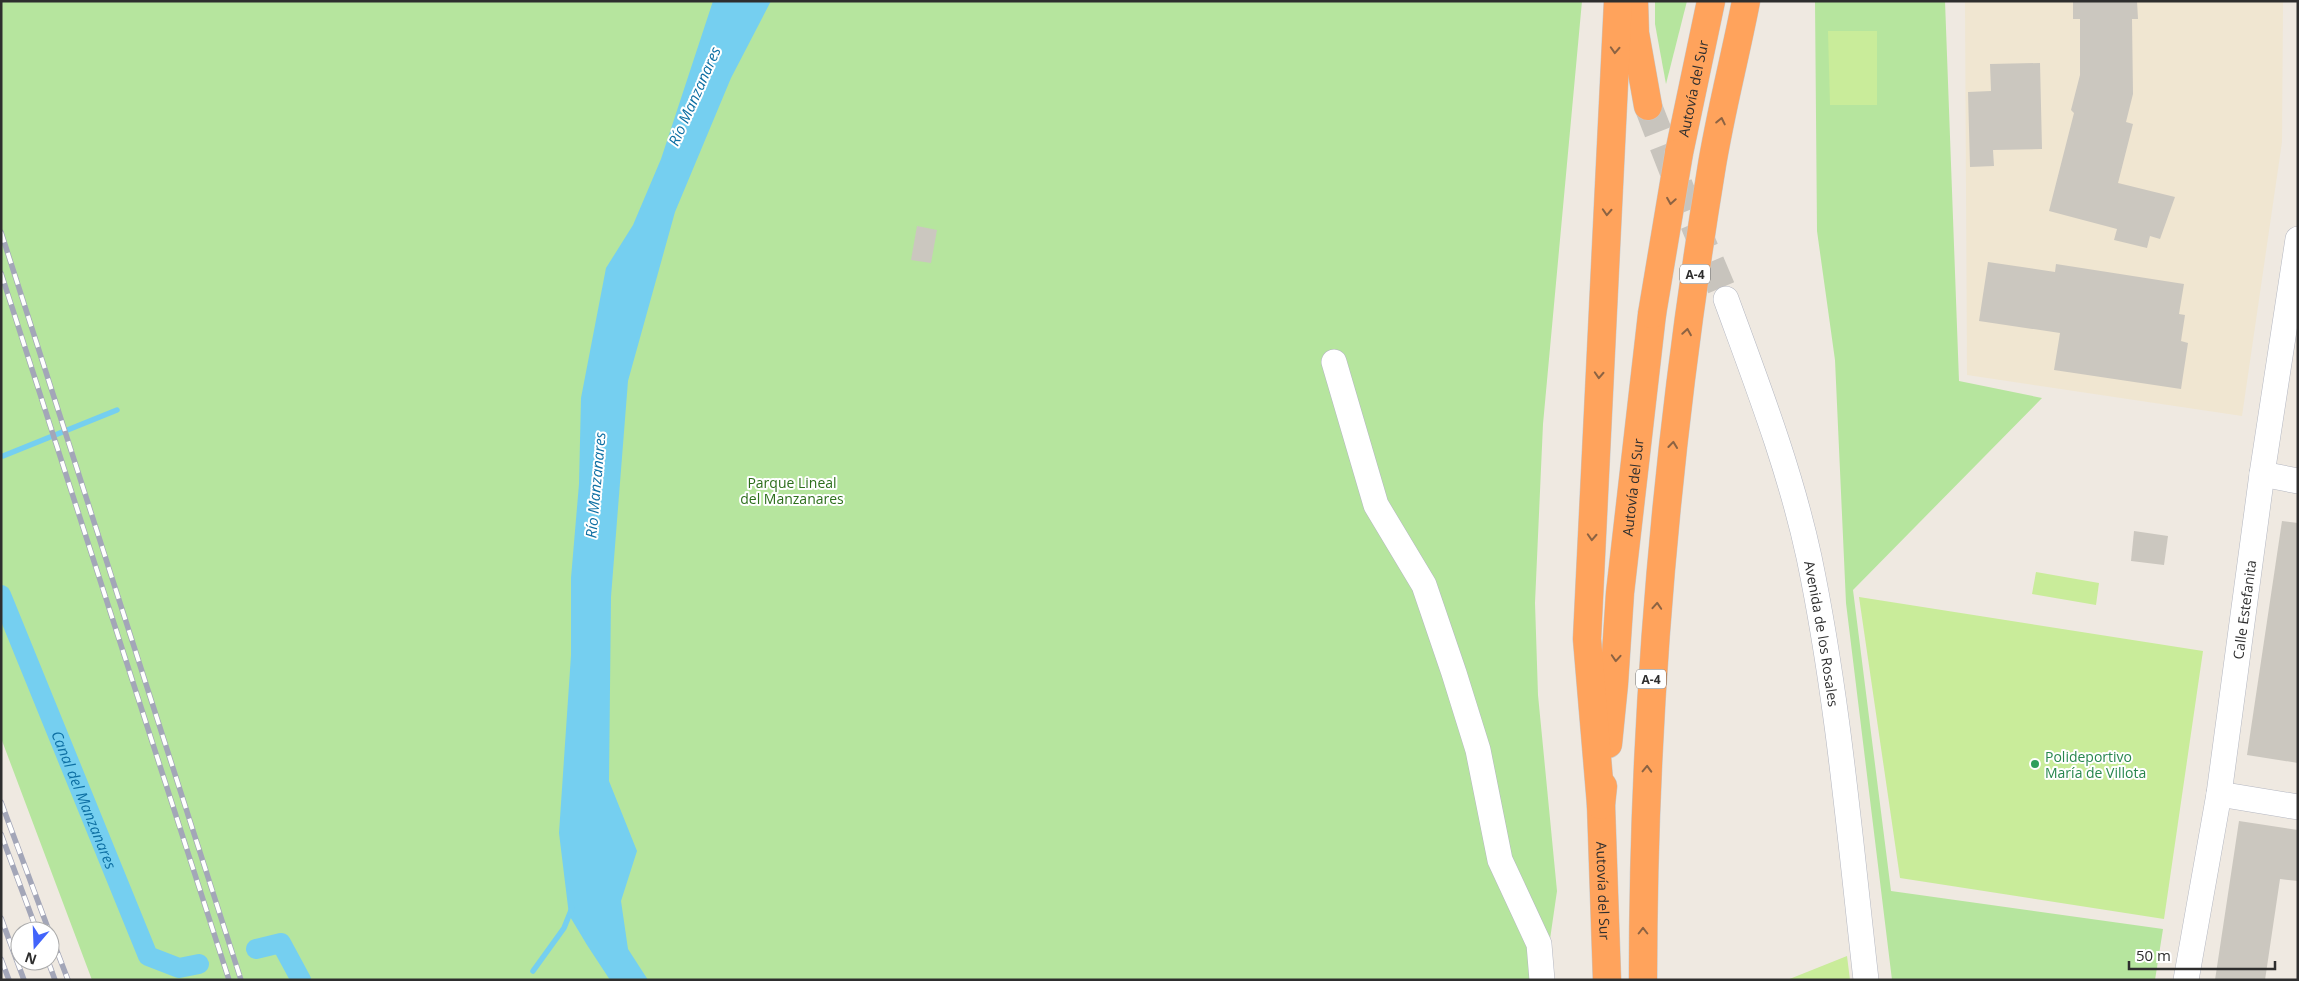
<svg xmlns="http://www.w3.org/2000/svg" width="2299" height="981" viewBox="0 0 2299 981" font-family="'Open Sans',sans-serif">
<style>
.education{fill:#f0e6d1}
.green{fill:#b6e59e}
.pitch{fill:#c9ec9a}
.water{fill:#75cff0}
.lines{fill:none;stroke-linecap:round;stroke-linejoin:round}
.stream{stroke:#75cff0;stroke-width:5.5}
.canal{stroke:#75cff0;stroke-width:20}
.building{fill:#cbc7bf}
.highway-tunnel{stroke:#c8c4bd;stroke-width:28;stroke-dasharray:28 14;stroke-linecap:butt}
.minor-casing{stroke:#b4b7c1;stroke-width:26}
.highway-casing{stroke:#c9c9c9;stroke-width:29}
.minor{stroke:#fff;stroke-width:25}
.highway{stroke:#ffa35c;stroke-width:28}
.rail-casing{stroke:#a3a6b8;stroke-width:5.5}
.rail{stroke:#fff;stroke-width:4;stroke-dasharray:11;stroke-linecap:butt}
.highway-bridge-casing{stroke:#c9c9c9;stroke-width:29;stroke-linecap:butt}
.highway-bridge{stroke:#ffa35c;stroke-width:28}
.oneway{stroke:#8c6343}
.leisure-dot{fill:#2e9e5b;stroke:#fff;stroke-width:2}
.labels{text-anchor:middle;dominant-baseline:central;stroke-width:4;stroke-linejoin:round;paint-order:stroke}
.shield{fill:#fff;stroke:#6d6d6d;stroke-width:1}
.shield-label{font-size:12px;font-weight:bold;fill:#2e2e2e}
.street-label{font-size:14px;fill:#2e2e2e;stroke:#fff}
.park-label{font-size:14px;fill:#2c6e1b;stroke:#fff}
.leisure-label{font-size:14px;fill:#27864d;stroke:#fff;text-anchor:start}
.water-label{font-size:15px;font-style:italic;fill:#0d6fa3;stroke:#fff}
</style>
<rect width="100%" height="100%" fill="#efe9e1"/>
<!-- education -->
<polygon class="education" points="1965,1 2283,1 2282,142 2242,416 1967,375"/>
<!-- green -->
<g class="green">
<polygon points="1,1 1582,1 1543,424 1535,603 1538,695 1557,891 1549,946 1551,980 92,980 1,738"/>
<polygon points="1655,1 1687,1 1666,84 1655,24"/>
<polygon points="1815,1 1945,1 1959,381 2042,398 1853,590 1891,891 2163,929 2155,980 1892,980 1846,603 1835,360 1817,231"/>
</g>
<!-- pitch -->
<g class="pitch">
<polygon points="1828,31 1877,31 1877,105 1830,105"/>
<polygon points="2036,572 2099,583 2096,605 2032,594"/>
<polygon points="1859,597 2203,651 2164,919 1900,878"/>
<polygon points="1847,956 1850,980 1787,980"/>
</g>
<!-- water -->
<polygon class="water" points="713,1 771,1 731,78 675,212 628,381 611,597 609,781 637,851 621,901 628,949 648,980 610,980 587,945 569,915 559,833 571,655 571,578 579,484 581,398 606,268 633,225 661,159"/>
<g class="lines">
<!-- stream -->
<g class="stream">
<polyline points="3,456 117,410"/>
<polyline points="533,971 564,928 572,908"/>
</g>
<!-- canal -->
<g class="canal">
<path id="s1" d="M1,595L148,956L179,968L199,964"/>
<polyline points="256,949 281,943 301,980"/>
</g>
</g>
<!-- building -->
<g class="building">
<polygon points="2073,1 2137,1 2138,19 2132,19 2133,94 2126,122 2133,124 2118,183 2175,197 2160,239 2150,236 2147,248 2114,240 2117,229 2049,211 2074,113 2071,110 2080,75 2080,19 2073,19"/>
<polygon points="2040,63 2042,149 1993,150 1994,166 1970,167 1968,92 1991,91 1990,64"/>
<polygon points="917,226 937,230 931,263 911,260"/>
<polygon points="1988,262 2055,272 2056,264 2184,284 2179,314 2185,315 2181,341 2188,343 2181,389 2054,370 2060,333 1979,321"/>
<polygon points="2282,521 2298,523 2298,763 2247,755"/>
<polygon points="2134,531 2168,536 2164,565 2131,561"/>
<polygon points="2239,821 2298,830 2298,881 2280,879 2265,980 2215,980"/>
</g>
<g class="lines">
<!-- highway-tunnel -->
<polyline class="highway-tunnel" points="1648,106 1690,214 1726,299"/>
<!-- minor casing -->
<g class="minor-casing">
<g id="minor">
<path id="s2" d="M1726,299C1757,384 1790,469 1809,557C1838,696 1850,839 1866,980"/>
<polyline points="1334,362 1376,505 1424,585 1454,673 1478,750 1500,860 1539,944 1542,980"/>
<polyline points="2262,474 2298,481"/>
<polyline points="2219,794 2298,807"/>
<path id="s3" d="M2186,980L2219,794L2262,474L2298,239"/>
</g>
</g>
<!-- highway casing -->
<g class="highway-casing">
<g id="highway">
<polyline points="1634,1 1635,33 1648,106"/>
<path id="s4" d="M1679,153L1711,1"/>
<path id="s5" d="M1608,744L1614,684L1620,593L1652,314"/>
<path id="s6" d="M1603,786L1601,805L1607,980"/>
<polyline points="1601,805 1587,639 1618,1"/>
<path d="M1643,980C1643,708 1667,439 1711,171C1720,114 1735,58 1746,1"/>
</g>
</g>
<!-- minor -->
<use href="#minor" class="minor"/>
<!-- highway -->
<use href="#highway" class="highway"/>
<!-- rail casing -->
<g class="rail-casing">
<g id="rail">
<polyline points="1,232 241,980"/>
<polyline points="1,273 229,980"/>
<polyline points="1,802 49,931"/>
<polyline points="1,834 37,931"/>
<polyline points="1,918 24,980"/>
<polyline points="50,933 68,980"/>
<polyline points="1,959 9,980"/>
<polyline points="48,961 55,980"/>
</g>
</g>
<!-- rail -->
<use href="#rail" class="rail"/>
<!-- highway-bridge casing -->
<g class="highway-bridge-casing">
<polyline id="highway-bridge" points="1652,314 1679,153"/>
</g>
<!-- highway-bridge -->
<use href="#highway-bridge" class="highway-bridge"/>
</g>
<!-- one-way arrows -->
<defs><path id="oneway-chevron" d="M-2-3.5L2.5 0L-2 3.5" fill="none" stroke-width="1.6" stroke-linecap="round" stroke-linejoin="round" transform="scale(1.25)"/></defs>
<g class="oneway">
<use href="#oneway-chevron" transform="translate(1615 50) rotate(93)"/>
<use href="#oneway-chevron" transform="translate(1721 121) rotate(-78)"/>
<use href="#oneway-chevron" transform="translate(1671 201) rotate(99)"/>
<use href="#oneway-chevron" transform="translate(1607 212) rotate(93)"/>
<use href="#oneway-chevron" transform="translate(1687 332) rotate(-81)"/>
<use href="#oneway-chevron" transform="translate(1599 375) rotate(93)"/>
<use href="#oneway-chevron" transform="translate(1673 445) rotate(-84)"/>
<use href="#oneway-chevron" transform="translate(1592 537) rotate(93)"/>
<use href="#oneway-chevron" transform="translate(1657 606) rotate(-86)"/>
<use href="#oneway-chevron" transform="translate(1616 658) rotate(94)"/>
<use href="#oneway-chevron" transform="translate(1647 769) rotate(-88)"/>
<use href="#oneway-chevron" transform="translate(1643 931) rotate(-90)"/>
</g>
<!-- markers -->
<circle class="leisure-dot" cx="2035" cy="764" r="5"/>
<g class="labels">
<!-- shield labels -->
<g class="shield">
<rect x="1680" y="264.5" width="30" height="19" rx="4"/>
<rect x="1636" y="669.5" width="30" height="19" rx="4"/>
</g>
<g class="shield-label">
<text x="1695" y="274">A-4</text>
<text x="1651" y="679">A-4</text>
</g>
<!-- street labels -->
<g class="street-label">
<text stroke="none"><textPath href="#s4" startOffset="66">Autovía del Sur</textPath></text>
<text stroke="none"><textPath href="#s5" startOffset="258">Autovía del Sur</textPath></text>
<text stroke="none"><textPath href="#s3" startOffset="375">Calle Estefanita</textPath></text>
<text stroke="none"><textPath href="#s2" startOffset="349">Avenida de los Rosales</textPath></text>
<text stroke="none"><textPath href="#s6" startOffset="105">Autovía del Sur</textPath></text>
</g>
<!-- park labels -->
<g class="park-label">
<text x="792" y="482">Parque Lineal<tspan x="792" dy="16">del Manzanares</tspan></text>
</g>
<!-- leisure labels -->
<g class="leisure-label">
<text x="2045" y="756">Polideportivo<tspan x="2045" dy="16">María de Villota</tspan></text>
</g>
<!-- water labels -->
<g class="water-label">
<text transform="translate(694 96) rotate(-66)">Río Manzanares</text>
<text transform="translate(595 485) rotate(-85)">Río Manzanares</text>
<text stroke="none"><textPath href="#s1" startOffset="221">Canal del Manzanares</textPath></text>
</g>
</g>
<!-- border -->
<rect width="2299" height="981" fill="none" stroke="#2e2e2e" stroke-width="5"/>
<!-- north arrow -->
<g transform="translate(35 946) rotate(199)"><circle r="24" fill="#ffffff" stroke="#ababab"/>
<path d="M0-4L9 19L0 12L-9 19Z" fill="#4264fb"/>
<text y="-8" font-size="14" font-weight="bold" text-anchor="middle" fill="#2e2e2e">N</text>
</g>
<!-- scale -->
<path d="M2129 961v8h146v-8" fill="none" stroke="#2e2e2e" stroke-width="2.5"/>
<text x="2136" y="961" font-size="15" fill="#2e2e2e" stroke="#ffffff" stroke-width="4" paint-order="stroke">50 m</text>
</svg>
